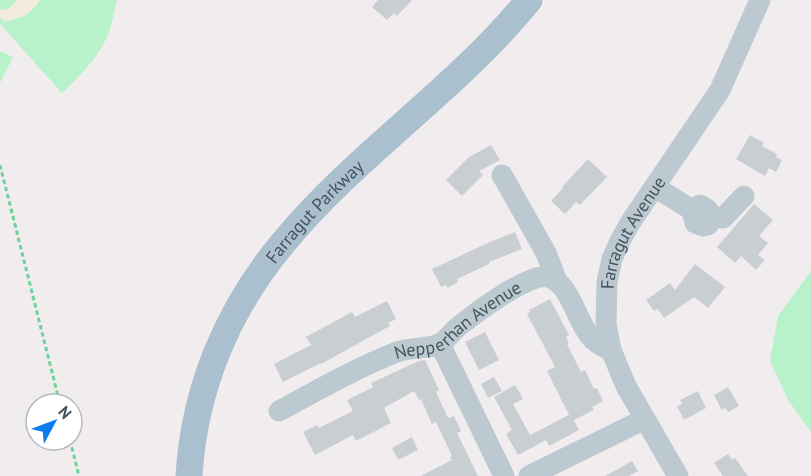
<svg xmlns="http://www.w3.org/2000/svg" width="811" height="476" viewBox="0 0 811 476" font-family="'PT Sans',sans-serif">
<style>
.green{fill:#b8f2cb}
.sand{fill:#f3ebdd}
.building{fill:#c9ced3}
.lines{fill:none;stroke-linecap:round;stroke-linejoin:round}
.path{stroke:#6dd39a;stroke-width:3;stroke-dasharray:4.5 3;stroke-linecap:butt}
.minor{stroke:#bdc9d1;stroke-width:21}
.major{stroke:#abc0cf;stroke-width:27}
.labels{text-anchor:middle;dominant-baseline:central;stroke-width:5;stroke-linejoin:round;paint-order:stroke}
.street-label{font-size:18px;fill:#44535d;stroke:#fff}
</style>
<rect width="100%" height="100%" fill="#f1edee"/>
<!-- green -->
<g class="green">
<path d="M0,0H117C114,12 112,25 107,37C97,59 79,77 62,93L0,24Z"/>
<polygon points="0,51 13,57 0,83"/>
<polygon points="811,271 811,432 788,400 770,361 778,316"/>
</g>
<!-- sand -->
<path class="sand" d="M17,0H40C30,15 22,19 4,21L0,17V9L7,10Z"/>
<!-- building -->
<g class="building">
<polygon points="378,0 412,0 397,16 394,13 387,20 372,7"/>
<polygon points="750,135 764,143 762,146 777,154 776,157 782,160 776,172 769,168 765,176 736,159"/>
<polygon points="491,145 500,160 479,171 483,175 462,196 446,180 469,157"/>
<polygon points="588,159 607,177 580,205 576,202 565,214 551,201 563,188 562,187"/>
<polygon points="754,204 773,220 759,236 768,243 758,255 765,260 756,270 741,256 735,263 717,247"/>
<polygon points="515,232 522,249 489,262 489,264 457,279 458,282 447,288 446,285 441,287 432,269 490,242"/>
<polygon points="695,264 725,287 708,308 694,297 664,318 658,309 654,311 646,300 670,283 675,290"/>
<polygon points="550,299 569,335 566,337 569,343 567,344 581,372 585,370 594,389 597,388 603,401 592,407 594,410 574,420 579,430 549,446 546,440 518,455 506,434 512,430 494,397 515,385 523,399 513,404 530,435 569,415 547,371 555,367 527,314 530,312 529,310"/>
<polygon points="387,301 396,319 388,323 390,326 321,364 321,363 283,382 274,364 311,345 306,337 352,312 355,317"/>
<polygon points="485,332 499,360 479,370 465,342"/>
<polygon points="425,360 439,390 436,392 448,418 454,416 461,431 457,433 478,476 421,476 452,460 450,457 452,456 436,422 432,424 421,399 419,400 414,391 384,408 391,423 356,441 353,435 315,455 303,432 317,425 319,428 353,411 347,400 373,387 371,383 419,361"/>
<polygon points="494,377 502,391 488,398 481,384"/>
<polygon points="728,387 739,406 728,412 725,408 722,410 714,395"/>
<polygon points="698,391 706,408 684,420 677,406 682,404 680,400"/>
<polygon points="412,437 418,450 398,460 392,448"/>
<polygon points="728,454 732,460 735,458 748,476 723,476 714,463"/>
<polygon points="632,461 638,471 629,476 605,476"/>
</g>
<g class="lines">
<!-- path -->
<g class="path">
<polyline points="0,165 60,404"/>
<polyline points="70,440 79,476"/>
</g>
<!-- minor -->
<g class="minor">
<polyline points="502,175 546,253 557,281"/>
<polyline points="655,187 692,210 700,205 707,209 713,217 708,225 703,226 695,223 692,210"/>
<polyline points="713,217 723,218 744,196"/>
<polyline points="440,344 504,476"/>
<path id="s1" d="M279,411C318,390 356,368 397,352C409,347 433,349 441,343C447,339 452,332 458,327C473,315 529,272 548,277C569,282 576,318 589,335C594,342 602,347 611,350"/>
<polyline points="529,476 645,419"/>
<path id="s2" d="M678,476L626,386L611,350L606,324L607,282L612,259L620,241L630,223L720,90L760,0"/>
</g>
<!-- major -->
<path class="major" id="s3" d="M189,476C194,390 227,310 283,243C356,154 456,90 529,0"/>
</g>
<g class="labels">
<!-- street labels -->
<g class="street-label">
<text stroke="none"><textPath href="#s3" startOffset="300">Farragut Parkway</textPath></text>
<text stroke="none"><textPath href="#s2" startOffset="267">Farragut Avenue</textPath></text>
<text stroke="none"><textPath href="#s1" startOffset="202">Nepperhan Avenue</textPath></text>
</g>
</g>
<!-- north arrow -->
<g transform="translate(54 422) rotate(49)"><circle r="28" fill="#ffffff" stroke="#b4babe" stroke-width="1.5"/>
<path d="M0-4.5L10 22L0 15L-10 22Z" fill="#0b7ced"/>
<text y="-9" font-size="16" font-weight="bold" text-anchor="middle" fill="#44535d">N</text>
</g>
</svg>
